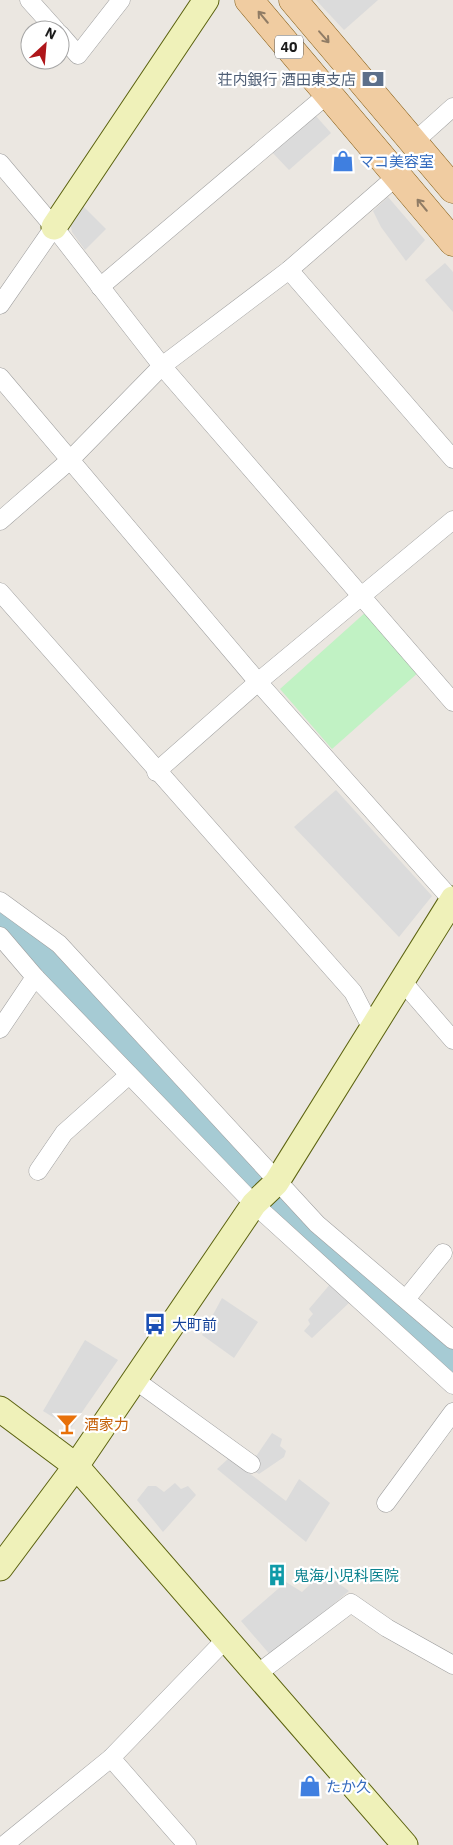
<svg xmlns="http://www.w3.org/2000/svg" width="453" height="1845" viewBox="0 0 453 1845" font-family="'IBM Plex Sans','Noto Sans JP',sans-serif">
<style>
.park{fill:#c1f2c4}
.parking{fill:#dbdbdb}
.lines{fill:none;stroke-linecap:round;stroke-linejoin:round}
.river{stroke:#a6cbd4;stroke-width:35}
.street-casing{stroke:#9f9f9f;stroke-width:19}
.secondary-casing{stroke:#5c6310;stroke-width:27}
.primary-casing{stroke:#815910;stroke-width:29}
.street{stroke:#fff;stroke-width:18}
.secondary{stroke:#eff1b9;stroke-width:25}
.primary{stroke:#f0cca1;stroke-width:28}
.oneway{stroke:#907c65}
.labels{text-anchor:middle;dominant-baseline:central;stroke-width:4.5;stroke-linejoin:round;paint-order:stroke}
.shield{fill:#fff;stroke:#5f5f5f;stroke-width:1}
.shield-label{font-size:14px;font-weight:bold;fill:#1b1b1b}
.service-label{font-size:15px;fill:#4e5e75;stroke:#fff;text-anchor:end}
.shop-label{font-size:15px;fill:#366cbe;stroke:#fff;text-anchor:start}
.transit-label{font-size:15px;fill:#164399;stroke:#fff;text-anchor:start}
.food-label{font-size:15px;fill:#c56008;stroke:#fff;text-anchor:start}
.culture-label{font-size:15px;fill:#0d838f;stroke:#fff;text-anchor:start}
</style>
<rect width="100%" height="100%" fill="#ebe7e1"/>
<!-- park -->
<polygon class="park" points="367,611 420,671 332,749 280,689"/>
<!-- parking -->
<g class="parking">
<polygon points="316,0 378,0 344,30"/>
<polygon points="315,115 331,133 289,170 271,151"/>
<polygon points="388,197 425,240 406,261 381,227 373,211"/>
<polygon points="82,205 106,229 85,250 72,232 70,221"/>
<polygon points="445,263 453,272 453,312 425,280"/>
<polygon points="336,790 432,896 399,937 294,827"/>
<polygon points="332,1282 351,1301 312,1338 304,1331 310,1324 308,1320 313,1314 309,1309"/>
<polygon points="222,1298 258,1322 234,1358 202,1335"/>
<polygon points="85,1340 118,1360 71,1428 43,1411"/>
<polygon points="272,1433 282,1439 280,1446 286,1451 284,1457 259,1474 248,1468"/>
<polygon points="229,1458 286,1501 299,1479 330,1503 306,1542 217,1469"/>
<polygon points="175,1483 181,1489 188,1486 196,1495 163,1532 137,1500 148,1486 156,1486 164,1492"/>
<polygon points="323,1572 349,1591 272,1657 241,1621 286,1582 302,1592"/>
</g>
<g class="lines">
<!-- river -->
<polyline class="river" points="0,913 58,972 175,1106 296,1228 453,1357"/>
<!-- street casing -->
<g class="street-casing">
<g id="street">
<polyline points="29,0 56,30"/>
<polyline points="60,34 78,55 121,0"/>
<polyline points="414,142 453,107"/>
<polyline points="0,163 54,227 162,366 453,702"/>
<polyline points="289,270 453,459"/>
<polyline points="100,287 328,94"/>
<polyline points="0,305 54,227"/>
<polyline points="0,377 258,682 452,900"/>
<polyline points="0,521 69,461 162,366 289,270 397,176"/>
<polyline points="0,592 353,992 372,1029"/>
<polyline points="156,772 258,682 453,520"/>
<polyline points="0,901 59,944 317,1224 453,1340"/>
<polyline points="0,936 35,977 254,1204 453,1385"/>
<polyline points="402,981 453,1040"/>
<polyline points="0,1029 35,977"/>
<polyline points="38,1171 64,1133 129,1075"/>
<polyline points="406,1299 443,1253"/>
<polyline points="135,1380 251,1464"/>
<polyline points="386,1503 453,1412"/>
<polyline points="257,1674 351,1603 387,1628 453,1665"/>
<polyline points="111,1758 187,1845"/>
<polyline points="4,1845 111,1758 226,1639"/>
</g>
</g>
<!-- secondary casing -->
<g class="secondary-casing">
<g id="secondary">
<polyline points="54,227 206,0"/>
<polyline points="0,1409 76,1466 405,1845"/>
<polyline points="0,1568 76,1466 254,1204 276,1183 453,899"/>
</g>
</g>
<!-- primary casing -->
<g class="primary-casing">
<g id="primary">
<polyline points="249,0 453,242"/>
<polyline points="293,0 453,189"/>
</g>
</g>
<!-- street -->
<use href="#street" class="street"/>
<!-- secondary -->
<use href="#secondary" class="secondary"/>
<!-- primary -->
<use href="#primary" class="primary"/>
</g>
<!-- one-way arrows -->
<defs><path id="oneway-shaft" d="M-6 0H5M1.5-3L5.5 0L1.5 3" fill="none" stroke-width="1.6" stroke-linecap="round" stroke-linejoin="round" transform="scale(1.25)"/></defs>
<g class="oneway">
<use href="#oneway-shaft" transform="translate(263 17) rotate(-130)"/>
<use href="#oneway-shaft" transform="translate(324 37) rotate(49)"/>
<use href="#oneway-shaft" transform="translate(422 205) rotate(-130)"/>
</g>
<!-- icons -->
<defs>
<g id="bank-bare" transform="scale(1.725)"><path d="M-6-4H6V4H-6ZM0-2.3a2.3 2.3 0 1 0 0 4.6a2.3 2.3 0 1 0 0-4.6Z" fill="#5c6f8a" stroke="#fff" stroke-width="2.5" paint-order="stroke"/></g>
<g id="shop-bare" transform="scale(1.725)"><path d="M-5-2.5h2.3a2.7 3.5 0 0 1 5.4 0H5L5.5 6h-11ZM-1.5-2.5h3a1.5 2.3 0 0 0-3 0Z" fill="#3f7fe0" stroke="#fff" stroke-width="2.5" paint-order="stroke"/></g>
<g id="bus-bare" transform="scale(1.725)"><path d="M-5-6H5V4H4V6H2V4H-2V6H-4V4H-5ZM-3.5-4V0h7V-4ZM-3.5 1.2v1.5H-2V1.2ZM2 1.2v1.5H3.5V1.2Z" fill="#1a4fb4" stroke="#fff" stroke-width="2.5" paint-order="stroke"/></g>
<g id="bar-bare" transform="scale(1.725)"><path d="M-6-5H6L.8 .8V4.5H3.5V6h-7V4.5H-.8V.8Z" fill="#e8710a" stroke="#fff" stroke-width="2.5" paint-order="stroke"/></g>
<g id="building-bare" transform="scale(1.725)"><path d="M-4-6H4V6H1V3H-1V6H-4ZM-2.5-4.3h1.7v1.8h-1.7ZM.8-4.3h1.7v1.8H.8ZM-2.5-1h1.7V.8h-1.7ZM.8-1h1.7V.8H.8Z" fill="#0f9aa8" stroke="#fff" stroke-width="2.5" paint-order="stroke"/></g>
</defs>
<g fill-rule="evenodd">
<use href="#bank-bare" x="373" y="79"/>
<use href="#shop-bare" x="343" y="161"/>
<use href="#bus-bare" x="155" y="1324"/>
<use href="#bar-bare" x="67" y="1424"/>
<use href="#building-bare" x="277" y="1575"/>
<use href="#shop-bare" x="310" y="1786"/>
</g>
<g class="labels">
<!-- shield labels -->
<rect class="shield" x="275" y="35.5" width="28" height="23" rx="4"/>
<g class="shield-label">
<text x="289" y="47">40</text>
</g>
<!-- service labels -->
<g class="service-label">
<text x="356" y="79">荘内銀行 酒田東支店</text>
</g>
<!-- shop labels -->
<g class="shop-label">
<text x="359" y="161">マコ美容室</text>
<text x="326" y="1786">たか久</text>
</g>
<!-- transit labels -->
<g class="transit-label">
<text x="172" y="1324">大町前</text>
</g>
<!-- food labels -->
<g class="food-label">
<text x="84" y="1424">酒家力</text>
</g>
<!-- culture labels -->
<g class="culture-label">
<text x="294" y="1575">鬼海小児科医院</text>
</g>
</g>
<!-- north arrow -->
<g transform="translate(45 45) rotate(26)"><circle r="24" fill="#ffffff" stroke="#a4a4a4"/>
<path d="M0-4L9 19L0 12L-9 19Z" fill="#af161a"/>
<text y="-8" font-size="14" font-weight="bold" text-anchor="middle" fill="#1b1b1b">N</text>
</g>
</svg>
